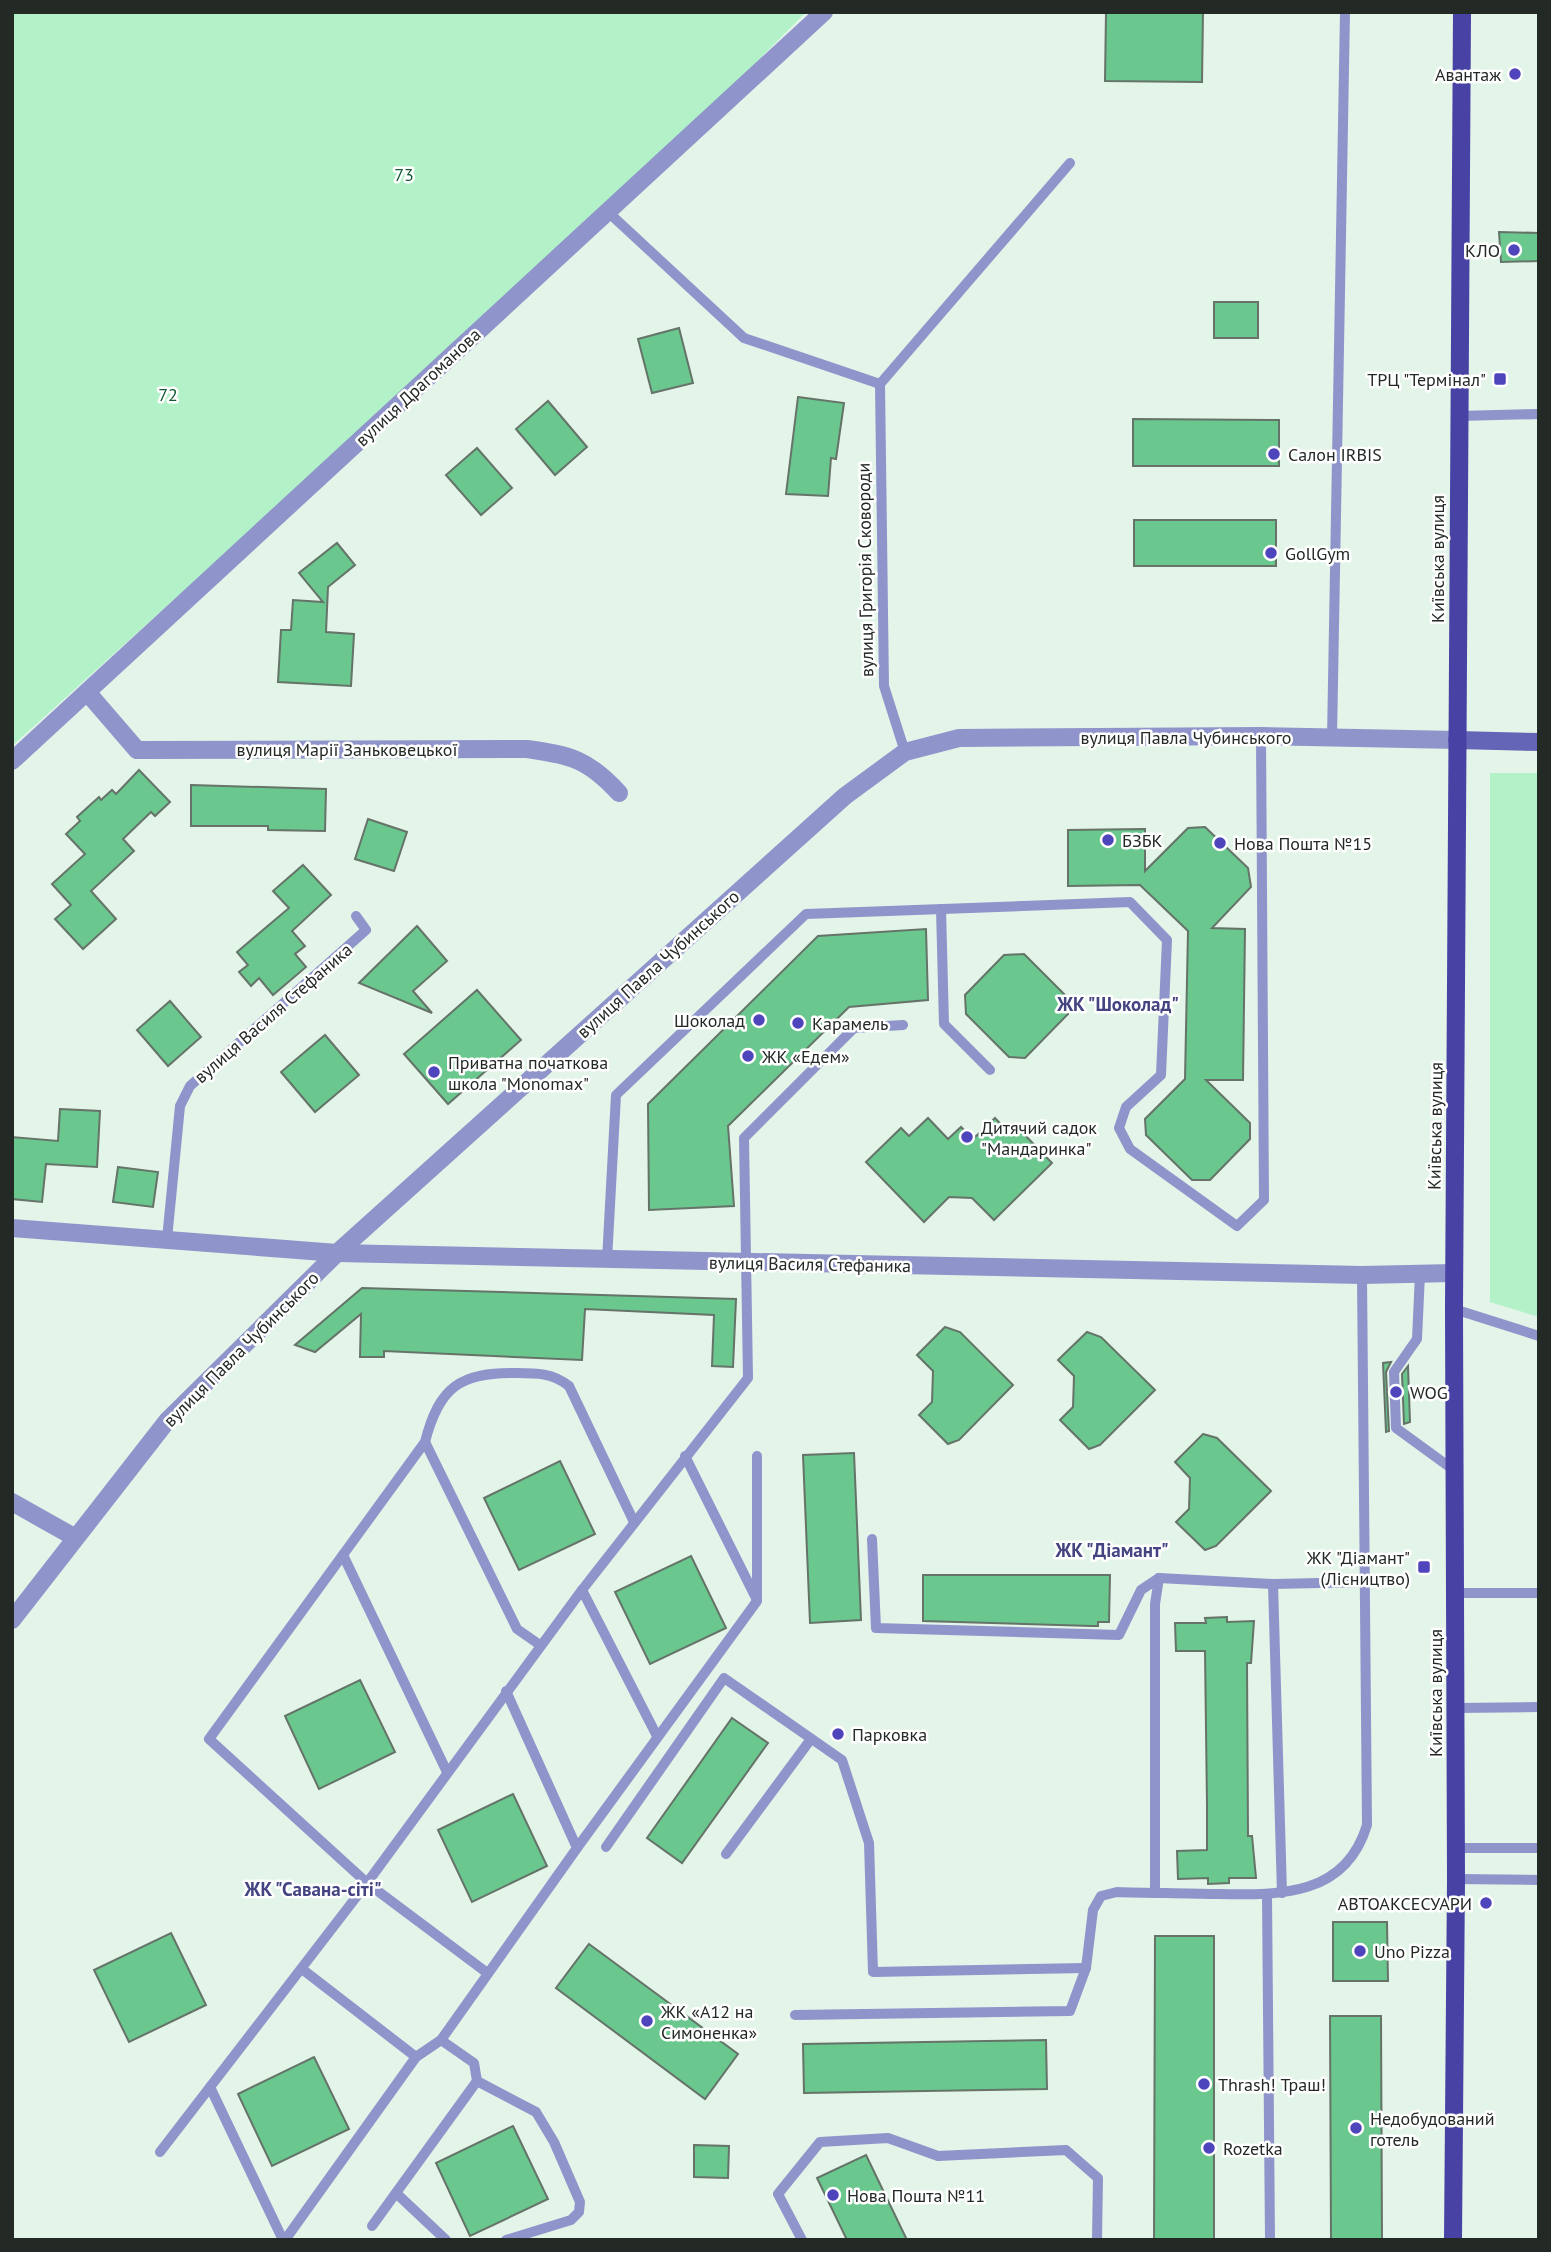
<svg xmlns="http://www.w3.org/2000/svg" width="1551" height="2252" viewBox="0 0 1551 2252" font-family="'PT Sans',sans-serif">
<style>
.green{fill:#b3f2c8}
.building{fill:#6ac88f;stroke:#657369;stroke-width:2}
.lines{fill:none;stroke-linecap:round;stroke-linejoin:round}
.lane{stroke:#8f94cb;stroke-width:10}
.street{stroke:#8f94cb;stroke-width:18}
.secondary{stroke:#6465b6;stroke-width:18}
.primary{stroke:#4842a5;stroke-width:18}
.poi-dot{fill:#4e44bb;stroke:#fff;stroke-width:2.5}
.labels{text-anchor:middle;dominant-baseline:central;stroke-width:5;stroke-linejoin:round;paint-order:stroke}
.poi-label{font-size:18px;fill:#232925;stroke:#fff;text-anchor:start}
.park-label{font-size:18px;fill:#145a35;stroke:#fff}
.street-label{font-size:18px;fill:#232925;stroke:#fff}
.neighbourhood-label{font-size:19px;font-weight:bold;fill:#434481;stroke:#fff}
</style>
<rect width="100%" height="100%" fill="#e3f4e8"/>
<!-- green -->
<g class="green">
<polygon points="12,12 806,12 663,157 12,746"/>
<polygon points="1490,773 1539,773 1539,1317 1490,1302"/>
</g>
<!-- building -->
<g class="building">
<polygon points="1106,12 1203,12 1202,82 1105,81"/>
<polygon points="1499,232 1539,233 1539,261 1501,262"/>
<rect x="1214" y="302" width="44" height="36"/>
<polygon points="679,328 693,383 652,393 638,339"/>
<polygon points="798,397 844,403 836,459 831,458 828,496 786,494"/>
<polygon points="548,401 587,447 555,475 516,429"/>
<polygon points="1133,419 1279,420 1279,466 1133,466"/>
<polygon points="477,448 512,488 481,515 446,475"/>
<rect x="1134" y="520" width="142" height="46"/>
<polygon points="337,543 355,565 328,587 326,632 354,634 351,686 278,682 281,630 291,630 293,600 323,602 299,573"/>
<polygon points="139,770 170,802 155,816 151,812 123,839 134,851 91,891 116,919 83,949 55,919 71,905 52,884 85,854 66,834 80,821 77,817 99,797 101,800 112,790 116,794"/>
<polygon points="191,785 326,789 325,831 268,830 268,826 191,826"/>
<polygon points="368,819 407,832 394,871 355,859"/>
<polygon points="1205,827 1248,868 1251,887 1212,928 1245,929 1243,1080 1206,1080 1250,1123 1250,1139 1210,1180 1192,1180 1146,1135 1145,1119 1185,1079 1188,931 1140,885 1068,886 1068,830 1145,829 1145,871 1188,828"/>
<polygon points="303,865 331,895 292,931 305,946 295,954 306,967 273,995 259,978 251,986 239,972 248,965 237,952 289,908 273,891"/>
<polygon points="417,926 447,961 413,991 432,1013 359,983"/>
<polygon points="926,929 928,1000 849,1007 728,1126 734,1206 649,1210 648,1104 818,936"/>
<polygon points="1024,954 1067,997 1068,1014 1025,1058 1009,1057 966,1014 965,995 1004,955"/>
<polygon points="477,990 521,1040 448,1104 404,1054"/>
<polygon points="170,1001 201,1037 168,1066 137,1030"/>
<polygon points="325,1035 359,1075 315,1112 281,1072"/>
<polygon points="60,1109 100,1111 97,1167 46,1164 42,1202 12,1199 12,1137 58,1141"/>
<polygon points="928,1118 948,1139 961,1127 973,1139 995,1118 1011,1135 1018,1128 1052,1163 994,1220 972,1198 949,1197 924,1222 866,1162 901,1128 909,1136"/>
<polygon points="118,1167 158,1172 153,1207 113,1202"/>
<polygon points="362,1288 736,1299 733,1367 712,1366 714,1315 585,1309 582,1360 384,1351 384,1357 360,1357 361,1314 315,1352 295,1345"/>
<polygon points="945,1327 960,1332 1013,1385 959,1440 948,1444 919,1415 932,1402 933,1371 917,1355"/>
<polygon points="1087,1332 1101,1337 1155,1390 1100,1445 1089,1449 1060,1420 1073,1407 1074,1376 1058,1360"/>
<polygon points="1391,1362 1386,1372 1389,1431 1386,1432 1383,1363"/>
<polygon points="1408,1366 1410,1422 1404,1424 1402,1374"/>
<polygon points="1203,1434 1217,1438 1271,1491 1216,1546 1205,1550 1176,1522 1189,1509 1190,1478 1175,1462"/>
<polygon points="854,1453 861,1620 810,1623 803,1455"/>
<polygon points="560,1461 595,1534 519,1570 484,1498"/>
<polygon points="691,1556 726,1628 650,1664 615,1592"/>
<polygon points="923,1575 1110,1575 1109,1622 1098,1622 1098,1626 1092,1626 923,1621"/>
<polygon points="1227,1617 1227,1622 1254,1621 1251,1663 1247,1663 1248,1836 1252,1836 1256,1878 1229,1878 1229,1883 1208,1884 1208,1878 1178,1879 1177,1851 1207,1850 1207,1805 1205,1651 1176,1651 1175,1623 1206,1623 1205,1618"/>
<polygon points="360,1680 395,1752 319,1789 285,1716"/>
<polygon points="732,1718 768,1743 682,1863 647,1838"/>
<polygon points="513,1794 547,1866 472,1902 438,1830"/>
<polygon points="1333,1922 1387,1922 1388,1981 1333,1981"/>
<polygon points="171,1933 206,2005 129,2042 94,1970"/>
<polygon points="1155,1936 1214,1936 1214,2240 1154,2240"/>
<polygon points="589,1944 738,2054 705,2099 556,1988"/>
<polygon points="1330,2016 1381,2016 1382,2240 1331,2240"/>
<polygon points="1046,2040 1047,2089 804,2093 803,2044"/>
<polygon points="314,2057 349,2129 272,2166 238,2094"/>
<polygon points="513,2126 548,2199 470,2236 436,2163"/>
<polygon points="694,2145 729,2146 728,2178 694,2177"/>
<polygon points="866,2155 907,2240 847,2240 817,2178"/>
</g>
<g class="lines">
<!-- lane -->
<g class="lane">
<polyline points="608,212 744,338 880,384"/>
<polyline points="1459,416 1539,414"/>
<polyline points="1332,738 1345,12"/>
<polyline points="905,752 884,686 880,384 1070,163"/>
<polyline points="941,909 944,1024 990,1070"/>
<polyline points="167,1239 180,1106 190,1086 366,930 356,916"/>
<polyline points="607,1260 616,1095 806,914 1130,902 1167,940 1161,1075 1126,1107 1119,1128 1130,1149 1237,1226 1264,1200 1261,736"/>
<polyline points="1420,1274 1417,1339 1394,1372 1396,1428 1455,1471"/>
<polyline points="1454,1309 1539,1336"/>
<polyline points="425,1442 517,1629 540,1645"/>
<polyline points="685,1456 756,1598"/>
<polyline points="872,1539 876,1628 1119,1635 1141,1590 1159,1578"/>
<polyline points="343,1555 447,1772"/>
<polyline points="1273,1584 1282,1893"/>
<polyline points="582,1590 657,1736"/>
<polyline points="1455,1593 1539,1593"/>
<polyline points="1456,1708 1539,1707"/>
<polyline points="606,1847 724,1678 842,1760 869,1843 873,1972 1086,1968"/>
<polyline points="577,1848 757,1601 757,1456"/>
<polyline points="1456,1848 1539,1848"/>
<polyline points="726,1854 811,1739"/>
<polyline points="1456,1879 1539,1880"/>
<polyline points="1155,1893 1155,1604 1159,1578 1273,1584 1367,1582"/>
<polyline points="1267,1895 1270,2240"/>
<polyline points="302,1969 416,2057"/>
<path d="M486,1972L367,1883L209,1739L425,1442C439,1387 460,1372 517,1373C536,1373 553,1373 569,1386L634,1522"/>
<path d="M795,2015L1070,2011L1086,1968L1093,1910L1101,1896L1117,1892C1149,1893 1182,1893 1214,1894C1278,1895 1345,1898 1367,1825L1362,1275"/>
<polyline points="477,2081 536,2112 554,2142 580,2202 579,2212 571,2220 506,2240"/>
<polyline points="210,2087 283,2240"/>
<polyline points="160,2152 367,1883 582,1590 748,1378 744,1138 854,1028 903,1025"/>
<polyline points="396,2193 446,2240"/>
<polyline points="372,2226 477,2081 474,2063 441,2040 577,1848 506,1691"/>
<polyline points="285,2240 416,2057 441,2040"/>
<polyline points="802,2240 778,2194 820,2142 888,2138 938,2156 1066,2150 1098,2178 1097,2240"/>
</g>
<!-- street -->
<g class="street">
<path d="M87,692L137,750L527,749C570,755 588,759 619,793"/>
<polyline points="12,761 824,12"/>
<polyline points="12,1228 337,1253 1362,1275 1454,1273"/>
<polyline points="12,1502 74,1537"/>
<polyline points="12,1620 167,1421 337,1253 845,796 905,752 959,738 1261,736 1457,740"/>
</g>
<!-- secondary -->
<polyline class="secondary" points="1457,740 1539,742"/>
<!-- primary -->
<polyline class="primary" points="1453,2240 1456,1879 1454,1309 1462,12"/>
</g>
<!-- markers -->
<g class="poi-dot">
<circle cx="1515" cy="74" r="7"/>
<circle cx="1514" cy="250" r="7"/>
<rect x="1493" y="372" width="14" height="14" rx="3.5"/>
<circle cx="1274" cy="454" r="7"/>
<circle cx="1271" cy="553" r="7"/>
<circle cx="1108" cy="840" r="7"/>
<circle cx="1220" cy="843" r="7"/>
<circle cx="759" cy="1020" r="7"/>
<circle cx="798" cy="1023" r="7"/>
<circle cx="748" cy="1056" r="7"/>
<circle cx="434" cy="1072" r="7"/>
<circle cx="967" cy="1137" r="7"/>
<circle cx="1396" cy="1392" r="7"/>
<rect x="1417" y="1560" width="14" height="14" rx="3.5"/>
<circle cx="838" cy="1734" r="7"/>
<circle cx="1486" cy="1903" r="7"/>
<circle cx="1360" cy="1951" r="7"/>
<circle cx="647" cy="2021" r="7"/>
<circle cx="1204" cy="2084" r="7"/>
<circle cx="1356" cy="2128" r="7"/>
<circle cx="1209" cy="2148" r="7"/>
<circle cx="833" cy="2195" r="7"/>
</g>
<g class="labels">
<!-- poi labels -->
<g class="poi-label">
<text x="1501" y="74" text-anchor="end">Авантаж</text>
<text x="1500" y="250" text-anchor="end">КЛО</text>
<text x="1486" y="379" text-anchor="end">ТРЦ "Термінал"</text>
<text x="1288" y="454">Салон IRBIS</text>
<text x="1285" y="553">GollGym</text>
<text x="1122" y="840">БЗБК</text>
<text x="1234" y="843">Нова Пошта №15</text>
<text x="745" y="1020" text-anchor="end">Шоколад</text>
<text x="812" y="1023">Карамель</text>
<text x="762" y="1056">ЖК «Едем»</text>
<text x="448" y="1062">Приватна початкова<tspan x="448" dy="21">школа "Monomax"</tspan></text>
<text x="981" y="1127">Дитячий садок<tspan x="981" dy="21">"Мандаринка"</tspan></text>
<text x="1410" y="1392">WOG</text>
<text x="1410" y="1557" text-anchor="end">ЖК "Діамант"<tspan x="1410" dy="21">(Лісництво)</tspan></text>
<text x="852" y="1734">Парковка</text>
<text x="1472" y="1903" text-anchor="end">АВТОАКСЕСУАРИ</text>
<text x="1374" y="1951">Uno Pizza</text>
<text x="661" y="2011">ЖК «А12 на<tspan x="661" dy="21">Симоненка»</tspan></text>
<text x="1218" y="2084">Thrash! Траш!</text>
<text x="1370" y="2118">Недобудований<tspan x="1370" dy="21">готель</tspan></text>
<text x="1223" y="2148">Rozetka</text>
<text x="847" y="2195">Нова Пошта №11</text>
</g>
<!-- park labels -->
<g class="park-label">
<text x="404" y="174">73</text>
<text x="168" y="394">72</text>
</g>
<!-- street labels -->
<g class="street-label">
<text transform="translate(418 387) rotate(-43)">вулиця Драгоманова</text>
<text transform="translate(1437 559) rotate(-90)">Київська вулиця</text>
<text transform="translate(865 570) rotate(-91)">вулиця Григорія Сковороди</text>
<text x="1186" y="737">вулиця Павла Чубинського</text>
<text x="347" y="749">вулиця Марії Заньковецької</text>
<text transform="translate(658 964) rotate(-42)">вулиця Павла Чубинського</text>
<text transform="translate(273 1013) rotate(-41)">вулиця Василя Стефаника</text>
<text transform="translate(1435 1126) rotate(-89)">Київська вулиця</text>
<text transform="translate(810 1264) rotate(1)">вулиця Василя Стефаника</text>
<text transform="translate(241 1349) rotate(-45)">вулиця Павла Чубинського</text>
<text transform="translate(1435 1693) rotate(-90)">Київська вулиця</text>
</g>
<!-- neighbourhood labels -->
<g class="neighbourhood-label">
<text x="1118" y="1004">ЖК "Шоколад"</text>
<text x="1112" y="1550">ЖК "Діамант"</text>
<text x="313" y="1889">ЖК "Савана-сіті"</text>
</g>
</g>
<!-- border -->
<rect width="1551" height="2252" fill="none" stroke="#232925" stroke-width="28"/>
</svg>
